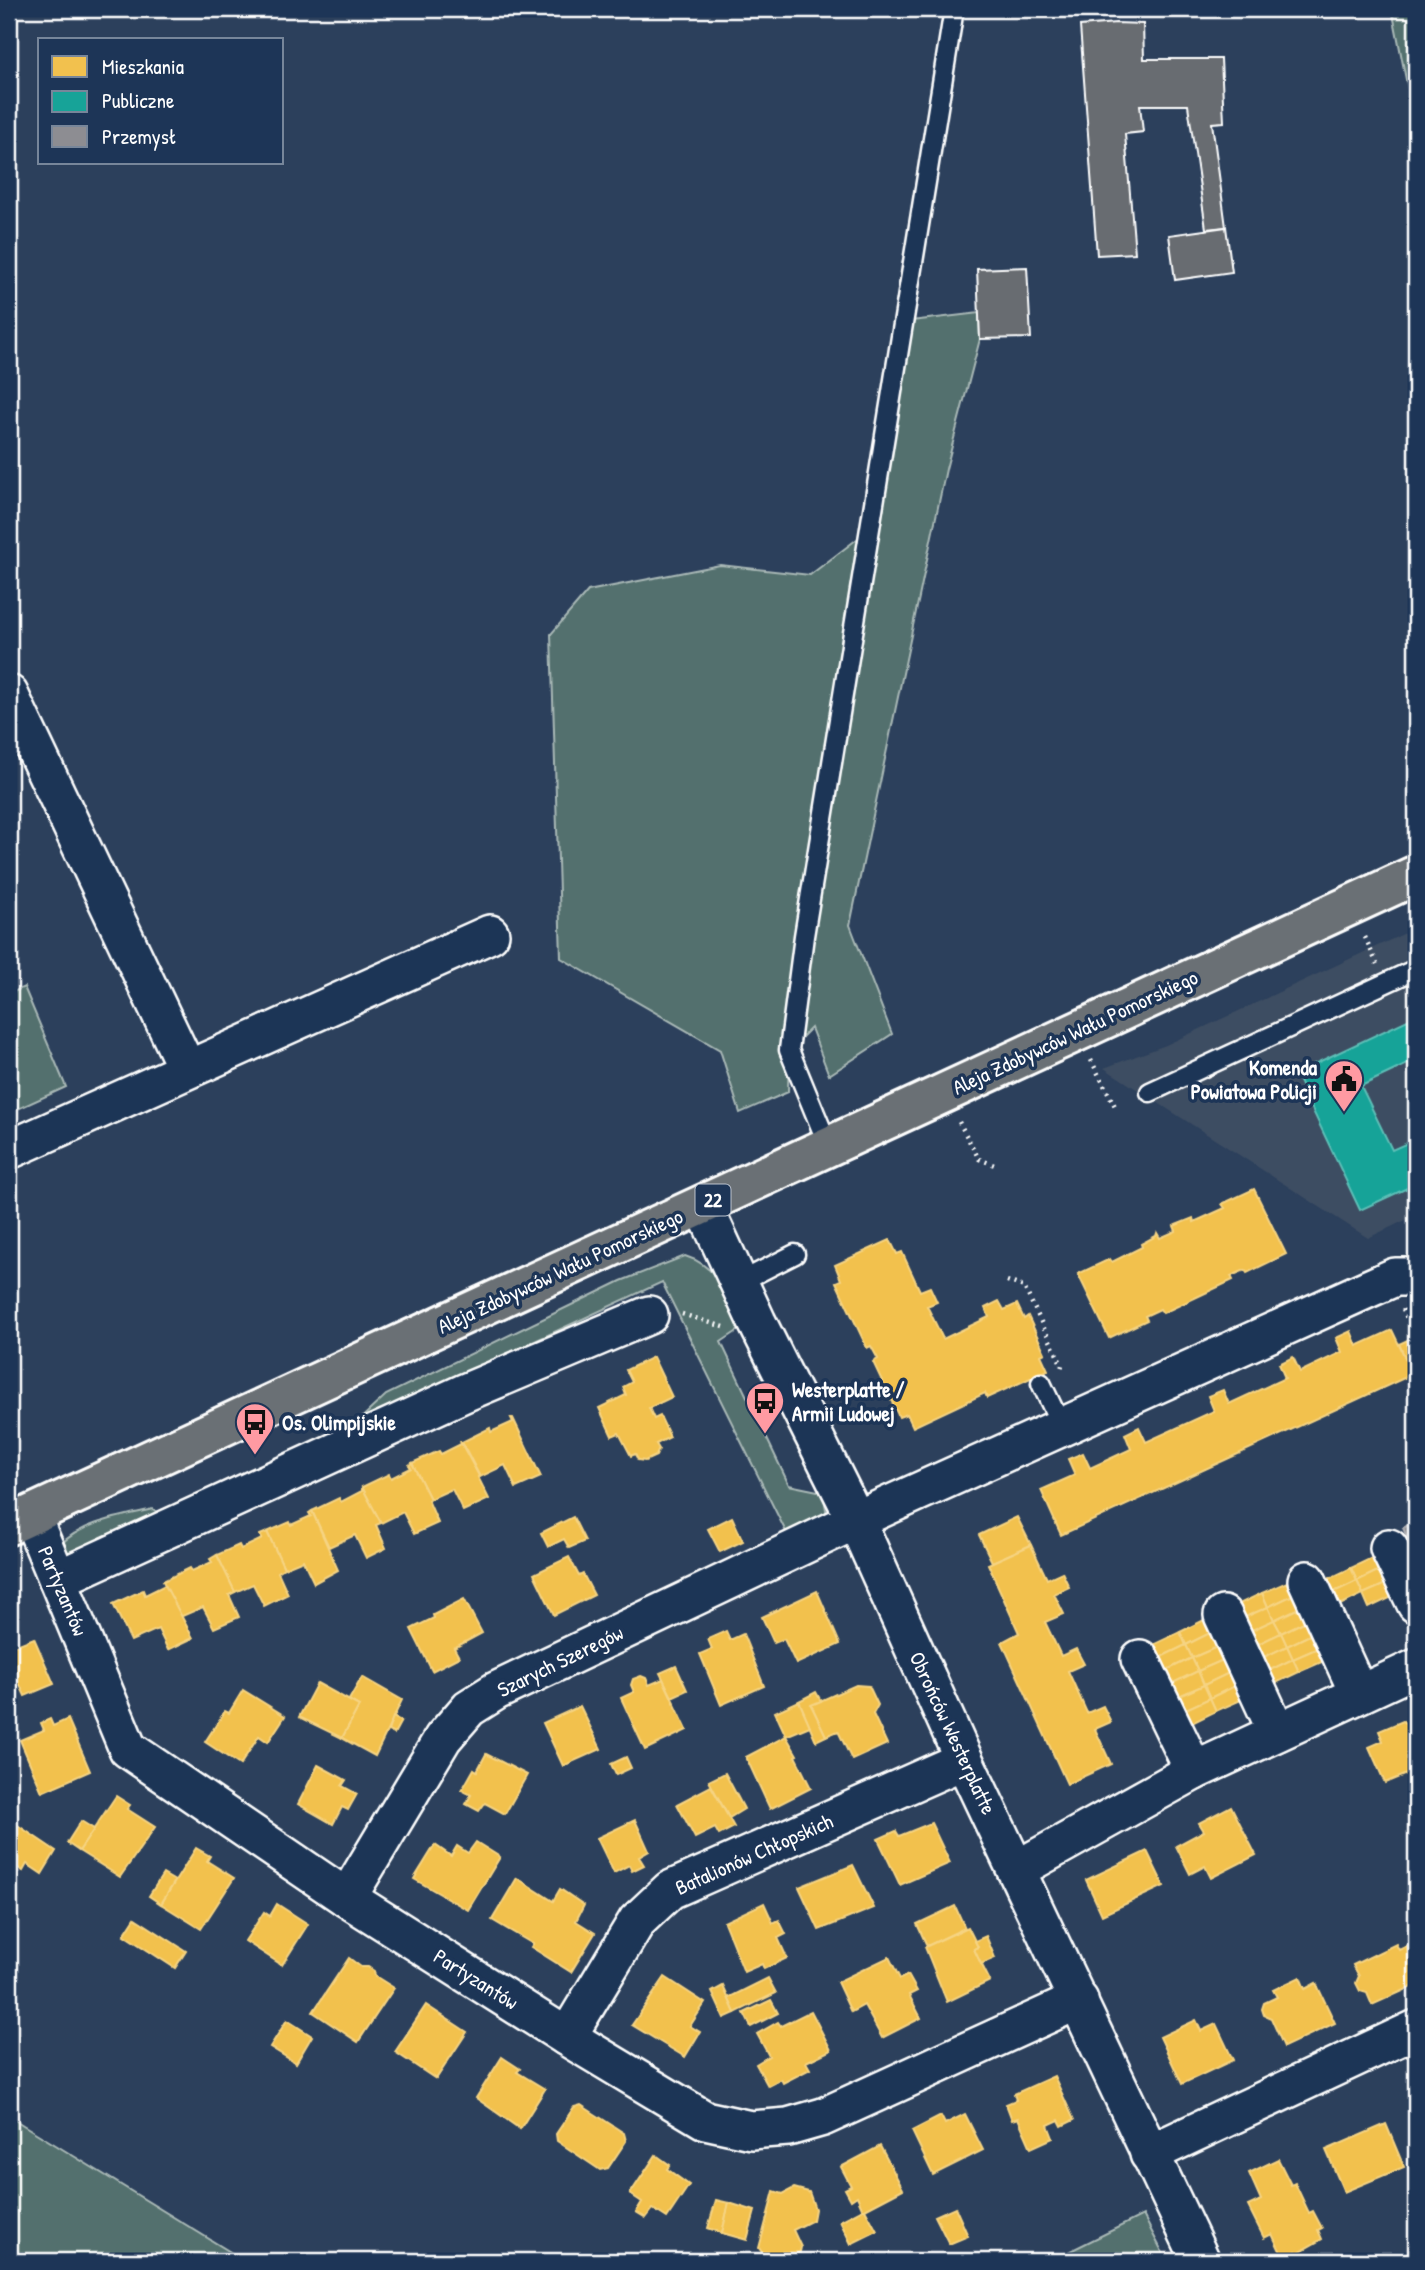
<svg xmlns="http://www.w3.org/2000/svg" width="1425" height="2270" viewBox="0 0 1425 2270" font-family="'Patrick Hand',sans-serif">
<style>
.built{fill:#3e4d62}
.green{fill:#53706e;stroke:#a9b8b6;stroke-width:2}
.homes{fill:#f2c14e;stroke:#f6d483;stroke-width:2}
.public{fill:#17a398;stroke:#5dbfb7;stroke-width:2}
.industry{fill:#8d8d92;stroke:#afafb3;stroke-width:2}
.building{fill:#676c71;stroke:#fff;stroke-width:2}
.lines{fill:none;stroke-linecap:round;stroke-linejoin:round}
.lane-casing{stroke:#fff;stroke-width:23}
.street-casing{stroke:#fff;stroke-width:42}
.primary-casing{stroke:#fff;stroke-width:44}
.path{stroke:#fff;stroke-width:4.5;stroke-dasharray:2 5;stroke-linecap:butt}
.lane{stroke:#1d3557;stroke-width:18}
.street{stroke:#1d3557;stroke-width:37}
.primary{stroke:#6a7074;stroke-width:38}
.labels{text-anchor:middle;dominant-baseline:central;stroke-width:7;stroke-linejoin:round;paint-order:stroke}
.shield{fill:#1d3557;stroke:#bbc2cd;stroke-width:2}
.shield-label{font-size:19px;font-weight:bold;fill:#fff}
.street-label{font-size:21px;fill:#fff;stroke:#1d3557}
.poi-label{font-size:21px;font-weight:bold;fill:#fff;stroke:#1d3557;text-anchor:start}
</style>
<rect width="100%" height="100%" fill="#2c405c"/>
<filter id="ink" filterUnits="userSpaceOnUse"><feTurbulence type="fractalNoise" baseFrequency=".0143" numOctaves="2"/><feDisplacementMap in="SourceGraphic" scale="14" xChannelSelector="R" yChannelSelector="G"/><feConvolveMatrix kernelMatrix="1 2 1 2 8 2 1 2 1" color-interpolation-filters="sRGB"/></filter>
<g filter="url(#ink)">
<!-- built -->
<polygon class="built" points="1416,928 1416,1215 1368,1238 1104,1068 1166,1045"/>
<!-- green -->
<g class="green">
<polygon points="1392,9 1416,9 1416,130"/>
<polygon points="979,313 980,339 946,469 850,925 892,1034 829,1075 811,1028 789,1050 788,1092 740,1113 720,1050 561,958 551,634 588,591 720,565 810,575 869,530 903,322"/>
<polygon points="24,987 66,1087 9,1113 9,994"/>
<path d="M685,1256C721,1267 727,1298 742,1328L721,1342L789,1485L823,1492L830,1533L788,1536L662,1282L354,1425L386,1395L621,1281Z"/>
<path d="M153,1509L162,1516L69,1557L59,1546C81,1522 123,1516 153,1509Z"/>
<polygon points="9,2116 23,2125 245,2261 32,2261 9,2247"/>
<polygon points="1143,2215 1167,2261 1050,2261"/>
</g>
<!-- homes -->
<g class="homes">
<polygon points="1254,1189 1286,1254 1247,1273 1245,1270 1231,1276 1233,1280 1163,1313 1160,1309 1145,1316 1147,1320 1109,1338 1078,1274 1110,1259 1112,1262 1142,1247 1141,1244 1156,1236 1157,1233 1160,1238 1176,1231 1174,1226 1176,1225 1193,1218 1194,1222 1225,1208 1222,1204"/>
<polygon points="890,1240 897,1254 902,1252 920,1291 930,1287 937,1302 927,1306 943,1339 989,1317 985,1308 999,1301 1004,1310 1017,1304 1024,1319 1028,1316 1045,1353 1041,1355 1048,1370 987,1398 985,1393 913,1427 907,1414 899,1417 873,1362 878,1359 871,1346 867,1348 836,1282 841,1280 835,1265"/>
<polygon points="1392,1330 1413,1374 1061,1535 1041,1490 1075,1475 1068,1459 1083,1453 1090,1468 1131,1449 1125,1434 1139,1427 1146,1442 1214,1411 1208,1396 1223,1390 1229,1404 1285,1378 1279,1364 1293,1357 1300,1372 1342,1352 1336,1338 1351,1331 1357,1346"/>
<polygon points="1416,1336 1416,1369 1411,1371 1399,1344"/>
<polygon points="653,1357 672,1397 649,1408 654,1419 660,1416 670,1437 656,1444 659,1449 656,1456 645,1461 638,1460 635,1454 631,1456 619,1433 612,1436 599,1408 626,1395 623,1387 632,1382 626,1370"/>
<polygon points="511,1418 513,1418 541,1477 516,1488 505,1465 480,1477 462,1442 490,1428 491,1432 513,1422"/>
<polygon points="460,1441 479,1476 478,1477 489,1499 463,1511 452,1489 430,1499 412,1463 439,1451 441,1454 461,1444"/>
<polygon points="412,1463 430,1499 428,1500 438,1523 414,1534 403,1512 381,1523 362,1487 389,1474 391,1478 411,1468 409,1465"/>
<polygon points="362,1487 381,1523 376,1525 386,1548 366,1558 355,1535 329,1547 312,1511 339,1498 341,1502 362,1491"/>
<polygon points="312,1511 338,1570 314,1583 303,1560 284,1568 267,1532 290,1522 291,1525 311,1516 309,1513"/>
<polygon points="573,1517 585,1541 569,1548 564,1539 548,1547 541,1533"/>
<polygon points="732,1517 743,1541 720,1552 708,1529"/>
<polygon points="1017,1517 1031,1545 992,1562 979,1535"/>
<polygon points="267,1532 284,1568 278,1572 288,1594 264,1606 253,1584 235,1592 217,1555 239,1545 241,1549 262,1539 260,1535"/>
<polygon points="1031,1545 1047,1579 1062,1572 1069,1587 1054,1594 1064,1614 1045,1622 1061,1656 1076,1649 1084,1664 1068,1671 1087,1713 1103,1706 1111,1722 1095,1729 1111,1764 1067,1784 1002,1642 1019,1633 988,1564"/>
<polygon points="217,1555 235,1592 229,1595 239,1617 214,1628 203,1607 180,1617 163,1581 190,1568 192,1571 212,1562 210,1559"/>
<polygon points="1376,1556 1382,1569 1357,1581 1351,1568"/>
<polygon points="569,1557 579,1576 583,1574 594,1595 554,1615 534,1574"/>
<polygon points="1351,1568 1357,1581 1332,1593 1326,1580"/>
<polygon points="1382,1569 1388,1583 1363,1594 1357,1581"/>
<polygon points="1357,1581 1363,1594 1338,1606 1332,1593"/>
<polygon points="1287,1582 1293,1595 1268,1607 1262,1593"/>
<polygon points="1388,1583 1394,1596 1369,1608 1363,1594"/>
<polygon points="165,1585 193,1638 168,1650 158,1629 131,1641 113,1604 143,1590 145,1595"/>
<polygon points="817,1591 840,1644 796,1664 784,1639 774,1643 762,1617"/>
<polygon points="1262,1593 1268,1607 1243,1618 1237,1605"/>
<polygon points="1293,1595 1299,1608 1274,1620 1268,1607"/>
<polygon points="464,1599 482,1633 454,1648 459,1657 432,1671 411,1629 434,1618 433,1615"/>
<polygon points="1268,1607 1274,1620 1250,1631 1243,1618"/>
<polygon points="1299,1608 1306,1621 1281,1633 1274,1620"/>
<polygon points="1204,1620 1210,1633 1186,1645 1180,1632"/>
<polygon points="1274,1620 1281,1633 1256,1645 1250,1631"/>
<polygon points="1306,1621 1312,1634 1287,1646 1281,1633"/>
<polygon points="726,1631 730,1640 743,1634 764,1686 721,1705 700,1654 712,1649 708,1639"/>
<polygon points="1180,1632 1186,1645 1161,1657 1155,1644"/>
<polygon points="1210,1633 1217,1647 1192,1658 1186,1645"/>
<polygon points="1281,1633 1287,1646 1262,1658 1256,1645"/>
<polygon points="1312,1634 1318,1648 1293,1659 1287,1646"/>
<polygon points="34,1638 54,1684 25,1696 20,1685 9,1689 9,1648"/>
<polygon points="1186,1645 1192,1658 1167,1670 1161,1657"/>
<polygon points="1287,1646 1293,1659 1268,1671 1262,1658"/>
<polygon points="1217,1647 1223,1660 1198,1671 1192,1658"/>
<polygon points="1318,1648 1324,1661 1299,1672 1293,1659"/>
<polygon points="1192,1658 1198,1671 1173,1683 1167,1670"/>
<polygon points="1293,1659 1299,1672 1274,1684 1268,1671"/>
<polygon points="1223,1660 1229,1673 1204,1685 1198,1671"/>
<polygon points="676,1666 687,1690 672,1697 660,1673"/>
<polygon points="1198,1671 1204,1685 1179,1696 1173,1683"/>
<polygon points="1229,1673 1235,1686 1210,1698 1204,1685"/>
<polygon points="641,1676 646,1678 649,1685 663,1679 687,1730 645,1750 621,1698 634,1692 631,1685 633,1679"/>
<polygon points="362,1677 402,1700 375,1756 342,1738 359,1706 349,1700"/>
<polygon points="317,1683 359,1706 342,1738 299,1717"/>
<polygon points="856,1685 869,1686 878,1705 873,1714 887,1744 852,1760 838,1731 826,1736 811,1705"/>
<polygon points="1204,1685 1210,1698 1186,1709 1179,1696"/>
<polygon points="1235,1686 1241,1700 1216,1711 1210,1698"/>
<polygon points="243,1690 285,1716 268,1742 259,1736 240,1765 205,1742 225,1711 229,1713"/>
<polygon points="816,1692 821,1701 811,1705 826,1736 816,1741 799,1701"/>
<polygon points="1210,1698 1216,1711 1192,1723 1186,1709"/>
<polygon points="799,1701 810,1726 786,1736 775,1712"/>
<polygon points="580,1706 601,1749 563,1766 543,1723"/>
<polygon points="393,1717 401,1721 394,1734 388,1731"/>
<polygon points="50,1719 53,1726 68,1719 90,1771 42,1792 20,1740 44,1730 41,1723"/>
<polygon points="1403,1721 1408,1727 1416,1724 1416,1770 1385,1783 1369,1747 1383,1741 1379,1731"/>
<polygon points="786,1736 797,1755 795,1756 811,1788 770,1809 746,1757"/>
<polygon points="486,1754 527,1775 505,1814 485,1803 479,1811 466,1804 471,1795 462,1790 474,1769 477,1771"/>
<polygon points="626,1757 631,1768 616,1775 611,1764"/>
<polygon points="318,1765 346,1780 342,1786 357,1794 348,1810 342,1807 333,1824 298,1804"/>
<polygon points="725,1773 744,1809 729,1818 709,1781"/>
<polygon points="711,1786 734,1827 719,1835 715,1828 695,1838 677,1804"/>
<polygon points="116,1796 130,1805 127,1809 155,1827 120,1877 79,1851"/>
<polygon points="1231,1806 1256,1855 1211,1878 1205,1866 1190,1874 1176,1846 1204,1831 1199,1823"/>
<polygon points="10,1820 56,1851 42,1874 27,1864 23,1871 9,1862"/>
<polygon points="635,1820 649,1851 639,1857 644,1865 632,1871 629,1865 614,1873 597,1838"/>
<polygon points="81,1821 94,1829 79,1851 67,1843"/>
<polygon points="931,1823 950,1863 900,1885 878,1839 896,1831 899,1836"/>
<polygon points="476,1842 500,1857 468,1910 414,1879 435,1845 451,1856 457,1846 468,1853"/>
<polygon points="196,1848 210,1856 207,1861 234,1878 201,1929 161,1904"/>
<polygon points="1147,1851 1164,1886 1102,1915 1086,1880"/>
<polygon points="853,1865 874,1908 819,1930 799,1887"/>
<polygon points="163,1874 175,1881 161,1904 149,1896"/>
<polygon points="517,1878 553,1901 560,1889 584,1905 576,1921 595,1933 571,1972 531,1947 533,1944 492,1920"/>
<polygon points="764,1903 773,1923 779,1920 786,1934 778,1938 787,1958 764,1969 762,1964 744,1972 724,1922"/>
<polygon points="277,1904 308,1924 282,1965 245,1941 264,1912 270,1916"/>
<polygon points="955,1906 965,1928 927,1946 917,1924"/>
<polygon points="135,1918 186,1951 175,1968 124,1935"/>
<polygon points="968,1927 978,1947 974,1949 990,1981 947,2002 925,1947"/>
<polygon points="986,1936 995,1958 981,1964 974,1949 978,1947 975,1941"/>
<polygon points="1413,1943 1416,1950 1416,1978 1413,1980 1416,1985 1372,2005 1367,1993 1360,1991 1356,1983 1359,1976 1353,1965 1396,1944 1399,1950"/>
<polygon points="889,1957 900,1979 908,1975 917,1991 909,1995 921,2018 882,2038 864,2005 851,2012 837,1982"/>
<polygon points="349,1958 361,1967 368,1967 374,1971 375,1976 394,1988 358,2042 313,2012"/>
<polygon points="665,1977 705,2003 690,2026 700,2032 685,2057 632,2025"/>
<polygon points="1300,1977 1305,1989 1316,1983 1335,2023 1284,2047 1271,2018 1264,2015 1262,2009 1264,2003 1277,1997 1273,1990"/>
<polygon points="768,1978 776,1993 735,2013 728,1998"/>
<polygon points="723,1986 735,2013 724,2018 712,1992"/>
<polygon points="771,2000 778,2013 751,2027 744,2013"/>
<polygon points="426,2005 467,2032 436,2079 395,2052"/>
<polygon points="811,2011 831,2050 806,2062 810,2069 783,2083 781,2079 768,2086 756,2064 769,2056 757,2034 778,2022 781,2026"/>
<polygon points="287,2020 312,2036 296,2063 270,2047"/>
<polygon points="1196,2020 1201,2031 1216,2024 1233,2060 1182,2084 1160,2037"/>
<polygon points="502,2057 520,2069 517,2072 545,2089 520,2129 476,2098"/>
<polygon points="1054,2076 1074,2120 1062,2126 1059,2120 1048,2125 1053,2138 1031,2148 1018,2118 1012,2120 1006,2104 1016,2100 1014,2094"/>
<polygon points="581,2105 624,2133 626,2141 608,2168 600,2170 557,2141 556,2134 574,2107"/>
<polygon points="965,2114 983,2150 933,2175 912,2131 941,2116 945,2124"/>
<polygon points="1386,2124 1404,2167 1344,2192 1326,2150"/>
<polygon points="880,2146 903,2189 863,2210 857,2196 851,2200 845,2189 851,2186 841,2167"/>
<polygon points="656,2155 670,2165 667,2169 689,2185 667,2218 653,2209 646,2218 636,2212 642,2202 630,2194"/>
<polygon points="1278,2159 1291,2185 1295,2183 1309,2213 1313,2211 1322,2228 1318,2230 1322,2239 1297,2253 1296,2251 1283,2257 1272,2234 1264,2238 1248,2206 1261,2200 1249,2173"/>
<polygon points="794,2188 809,2192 815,2209 813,2220 793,2230 801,2247 798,2261 768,2261 759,2248 774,2191 783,2194"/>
<polygon points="716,2200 729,2203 722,2233 708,2228"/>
<polygon points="729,2203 755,2211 747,2240 722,2233"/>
<polygon points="955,2207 968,2236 949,2244 935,2216"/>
<polygon points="863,2209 865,2209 877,2231 851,2244 840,2221"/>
</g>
<!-- public -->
<polygon class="public" points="1416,1016 1416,1060 1361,1086 1392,1150 1414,1140 1416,1145 1416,1184 1360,1210 1295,1073"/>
<!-- industry -->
<polygon class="industry" points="1416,1521 1416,1557 1403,1528"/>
<!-- building -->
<g class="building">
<polygon points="1116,23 1143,24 1144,59 1221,59 1224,122 1212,123 1226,227 1206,229 1188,105 1140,105 1143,132 1125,134 1135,253 1097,255 1080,26"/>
<polygon points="1226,227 1232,272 1175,280 1169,235"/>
<polygon points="1027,267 1031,338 980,339 977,269"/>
</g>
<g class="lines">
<!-- lane casing -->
<g class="lane-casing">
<g id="lane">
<polyline points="1150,1092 1416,969"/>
<polyline points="828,1145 789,1050 804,936 954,9"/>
<polyline points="740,1282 795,1254"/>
<polyline points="1041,1383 1062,1427"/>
</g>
</g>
<!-- street casing -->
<g class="street-casing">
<g id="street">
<polyline points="9,694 187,1069"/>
<polyline points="9,1150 490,934"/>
<polyline points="703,1205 757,1322 856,1520 964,1760 1201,2261"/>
<polyline points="31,1515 128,1749 347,1898 567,2037 705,2120 751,2130 788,2127 823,2117 1079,2000"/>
<polyline points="1389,1548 1416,1604"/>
<polyline points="58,1579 464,1393 649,1315"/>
<polyline points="1307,1580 1359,1694"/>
<polyline points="1223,1615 1277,1732"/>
<polyline points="1140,1659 1194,1771"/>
<polyline points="1016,1870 1194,1771 1416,1668"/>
<polyline points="347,1898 443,1738 469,1708 496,1691 856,1520 1370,1288 1395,1277 1416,1277"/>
<polyline points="567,2037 637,1921 670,1890 964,1760"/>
<polyline points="1149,2154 1416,2029"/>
</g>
</g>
<!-- primary casing -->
<g class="primary-casing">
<polyline id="primary" points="9,1525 1416,875"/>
</g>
<!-- path -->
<g class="path">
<polyline points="1365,937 1377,964"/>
<polyline points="1091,1060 1116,1108"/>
<polyline points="959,1122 979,1159 997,1166"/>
<polyline points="1007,1281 1024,1287 1062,1365 1061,1369"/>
<polyline points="1403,1309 1416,1340"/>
<polyline points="682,1314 724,1327"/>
</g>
<!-- lane -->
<use href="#lane" class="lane"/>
<!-- street -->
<use href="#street" class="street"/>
<!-- primary -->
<use href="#primary" class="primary"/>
</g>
</g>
<!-- icons -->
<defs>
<g id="civic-pin" transform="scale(2.0125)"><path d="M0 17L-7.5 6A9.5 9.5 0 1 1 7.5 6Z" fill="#ff9aa2" stroke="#1d3557"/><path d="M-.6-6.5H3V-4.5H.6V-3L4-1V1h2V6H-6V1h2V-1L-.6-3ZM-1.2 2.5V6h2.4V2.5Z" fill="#111"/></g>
<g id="bus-pin" transform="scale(2.0125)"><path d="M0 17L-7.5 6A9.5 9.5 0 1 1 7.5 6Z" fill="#ff9aa2" stroke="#1d3557"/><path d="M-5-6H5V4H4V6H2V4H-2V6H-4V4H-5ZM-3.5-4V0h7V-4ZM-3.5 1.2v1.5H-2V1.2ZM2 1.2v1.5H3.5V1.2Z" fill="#111"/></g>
</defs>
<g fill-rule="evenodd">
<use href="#civic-pin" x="1344" y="1079"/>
<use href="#bus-pin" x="765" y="1401"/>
<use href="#bus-pin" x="255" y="1422"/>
</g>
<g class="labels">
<!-- shield labels -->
<rect class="shield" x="695.5" y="1184.5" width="35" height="31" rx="5"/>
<g class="shield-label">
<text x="713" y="1200">22</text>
</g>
<!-- street labels -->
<g class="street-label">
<text transform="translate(1075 1032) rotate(-25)">Aleja Zdobywców Wału Pomorskiego</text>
<text transform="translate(560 1271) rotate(-25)">Aleja Zdobywców Wału Pomorskiego</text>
<text transform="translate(63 1591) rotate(67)">Partyzantów</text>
<text transform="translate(560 1661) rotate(-26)">Szarych Szeregów</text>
<text transform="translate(953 1733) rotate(65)">Obrońców Westerplatte</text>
<text transform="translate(754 1854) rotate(-24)">Batalionów Chłopskich</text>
<text transform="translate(476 1979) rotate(32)">Partyzantów</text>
</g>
<!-- poi labels -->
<g class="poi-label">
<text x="1317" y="1067" text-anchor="end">Komenda<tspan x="1317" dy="24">Powiatowa Policji</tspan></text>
<text x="792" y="1389">Westerplatte /<tspan x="792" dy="24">Armii Ludowej</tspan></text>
<text x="282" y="1422">Os. Olimpijskie</text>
</g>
</g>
<!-- margin -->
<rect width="1425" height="2270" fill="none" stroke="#1d3557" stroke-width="35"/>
<rect x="18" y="18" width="1390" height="2235" fill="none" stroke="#fff" stroke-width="2.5" filter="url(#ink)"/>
<!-- legend -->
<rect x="38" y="38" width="245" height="126" fill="#1d3557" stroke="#77869a" stroke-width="2"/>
<rect x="52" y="56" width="35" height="21" fill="#f2c14e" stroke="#77869a" stroke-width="2"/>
<text x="102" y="74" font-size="21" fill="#ffffff">Mieszkania</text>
<rect x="52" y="91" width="35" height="21" fill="#17a398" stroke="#77869a" stroke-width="2"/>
<text x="102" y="108" font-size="21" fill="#ffffff">Publiczne</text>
<rect x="52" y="126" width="35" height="21" fill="#8d8d92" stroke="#77869a" stroke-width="2"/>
<text x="102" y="144" font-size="21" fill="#ffffff">Przemysł</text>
</svg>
